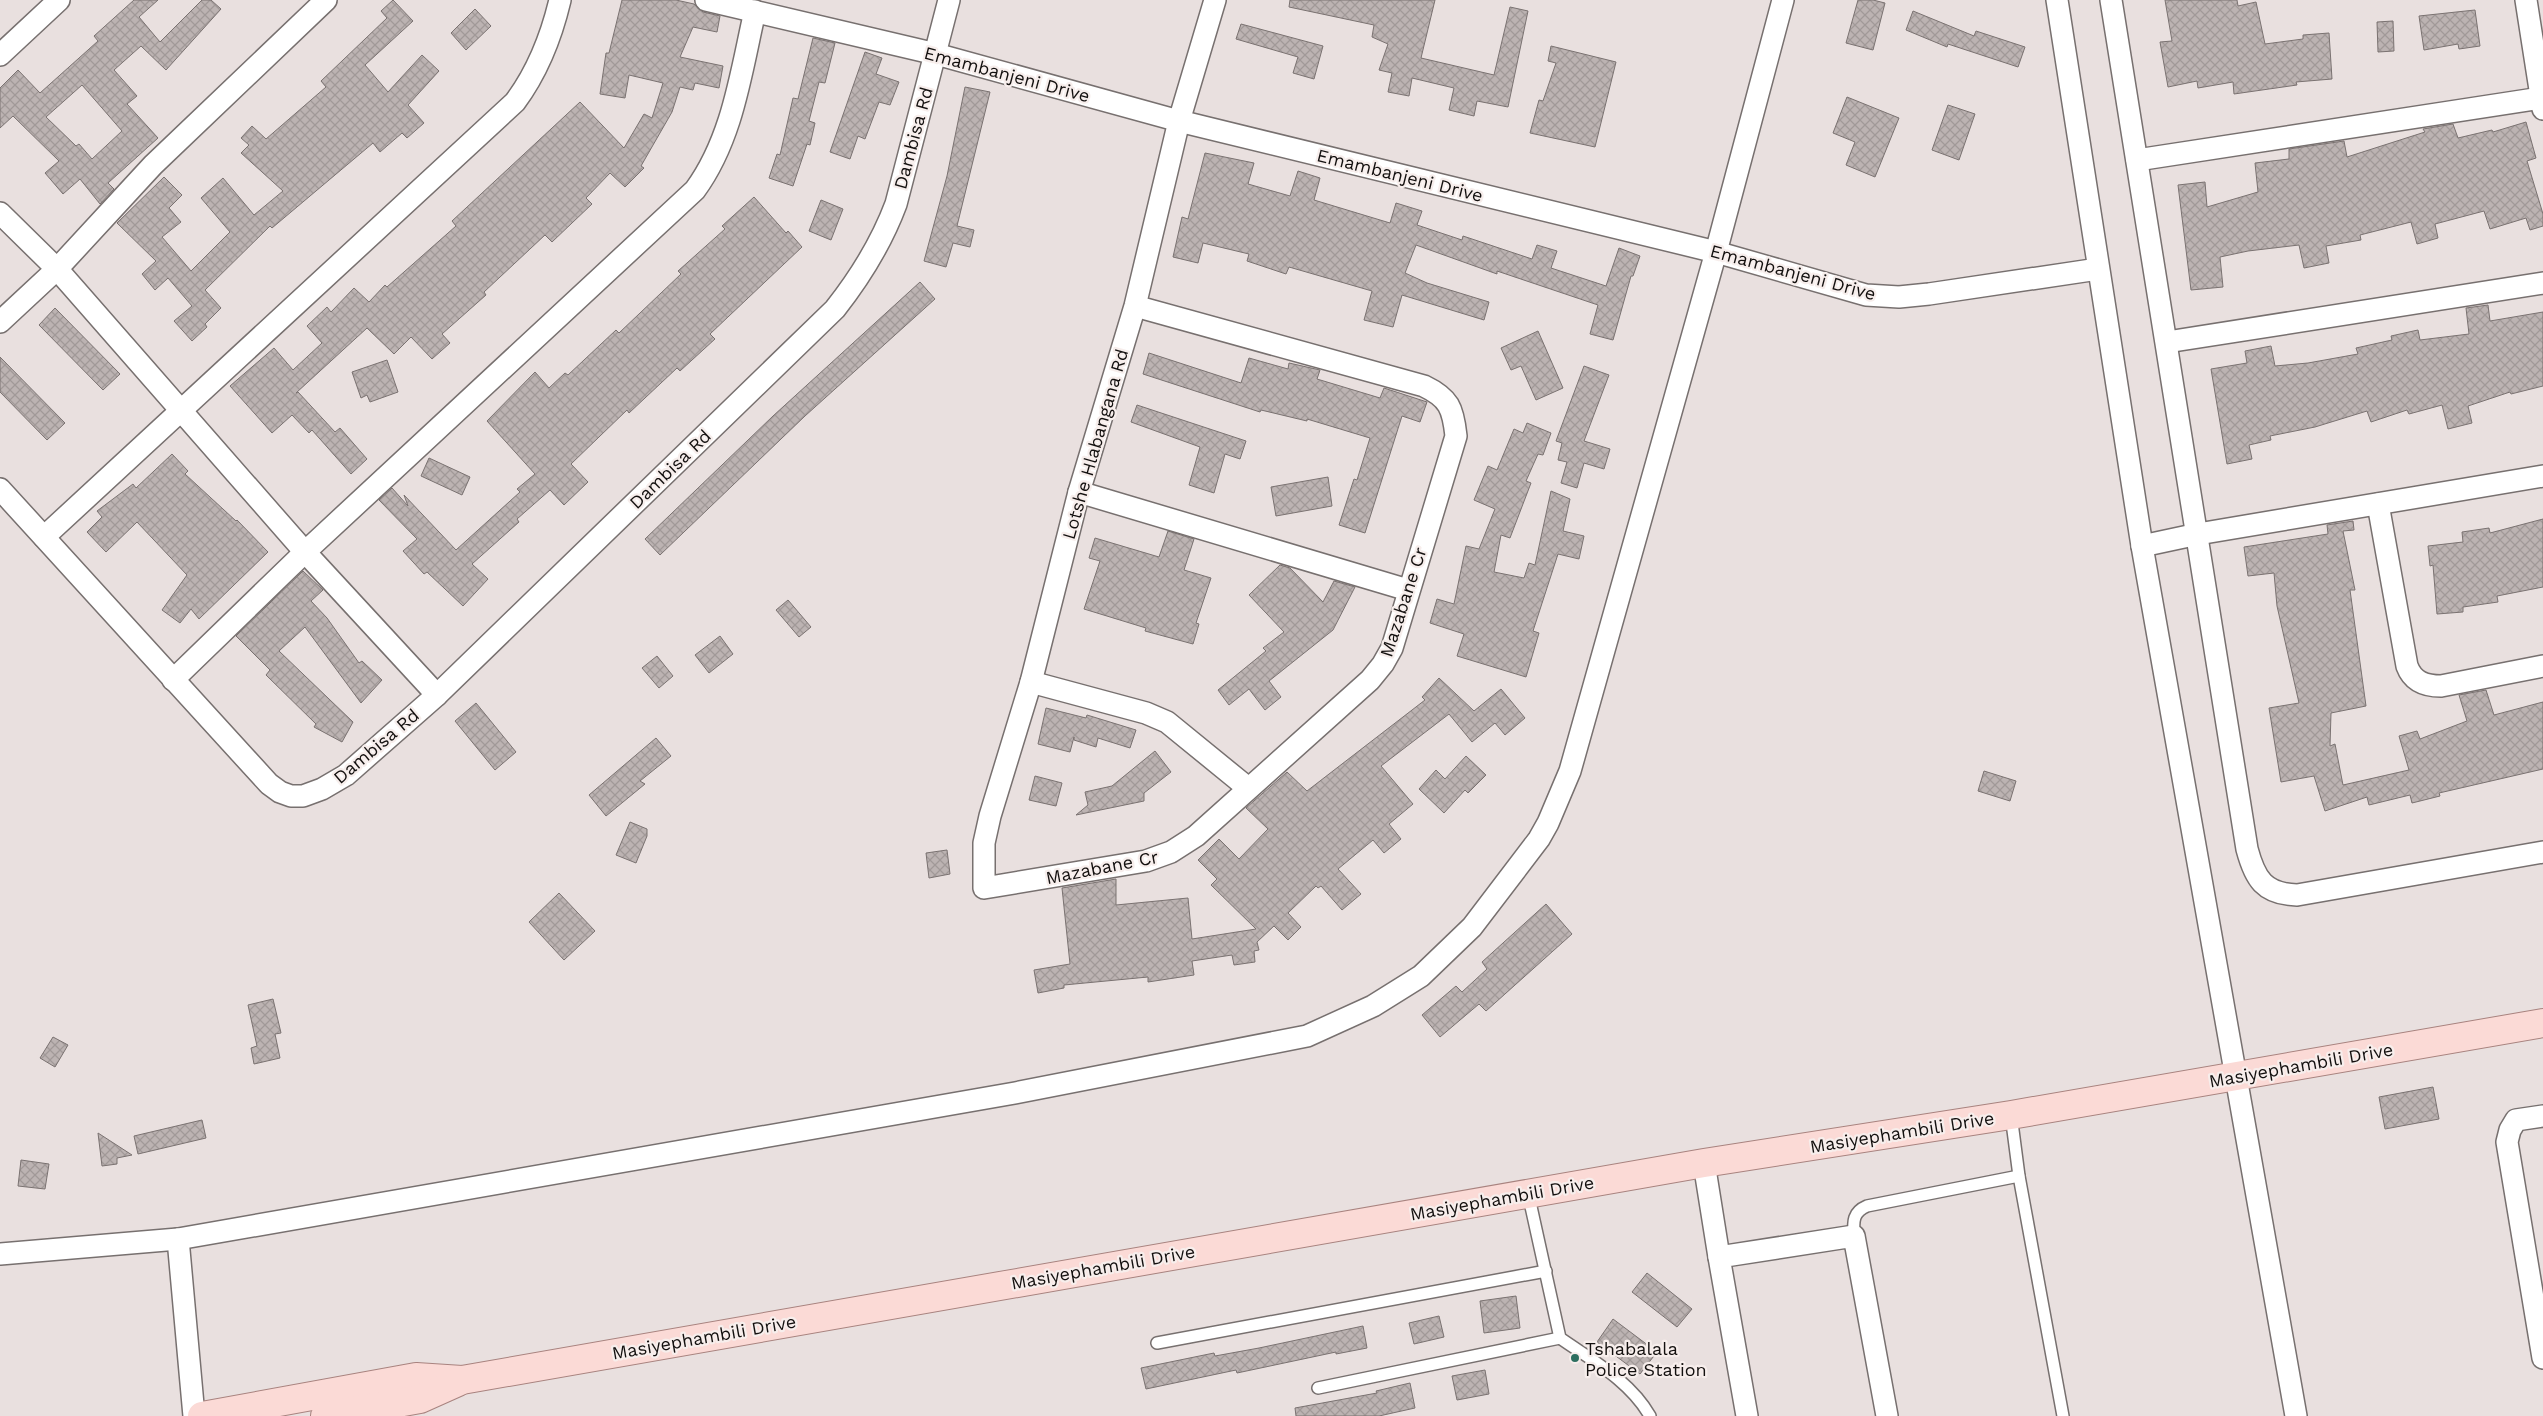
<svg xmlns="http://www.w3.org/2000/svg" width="2543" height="1416" viewBox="0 0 2543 1416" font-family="'Work Sans',sans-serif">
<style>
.building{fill:url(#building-cross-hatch);stroke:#7a7271;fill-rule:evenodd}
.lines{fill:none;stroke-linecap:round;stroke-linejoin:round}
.service-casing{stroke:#77706f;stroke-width:14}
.minor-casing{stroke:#77706f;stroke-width:24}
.primary-casing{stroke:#a8837f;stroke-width:30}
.service{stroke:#fff;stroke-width:11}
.minor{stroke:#fff;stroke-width:21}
.primary{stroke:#fbdad6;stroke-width:28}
.poi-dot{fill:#2d6f60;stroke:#f7eeec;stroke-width:2}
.labels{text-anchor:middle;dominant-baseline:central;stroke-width:4.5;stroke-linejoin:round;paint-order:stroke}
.street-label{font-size:18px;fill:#13100f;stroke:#f7eeec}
.poi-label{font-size:18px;fill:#13100f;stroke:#f7eeec;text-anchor:start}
</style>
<defs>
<pattern id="building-cross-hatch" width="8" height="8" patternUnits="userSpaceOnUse" patternTransform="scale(1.25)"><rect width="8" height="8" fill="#bcb3b2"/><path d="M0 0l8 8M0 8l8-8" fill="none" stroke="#a19998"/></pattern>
</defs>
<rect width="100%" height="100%" fill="#e9e0df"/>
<!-- building -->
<g class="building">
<path d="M134,0H158L139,17L160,42L202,0H211L221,9L166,70L141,46L114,70L137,96L127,104L158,138L108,183L114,189L100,204L80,179L63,194L45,173L59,161L13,116L0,128V88L18,70L40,93L98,41L94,36ZM82,85L122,131L92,159L79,144L76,146L46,117Z"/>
<polygon points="393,0 413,21 365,65 388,92 422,55 439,71 408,105 424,123 407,138 402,133 380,152 373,143 272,228 270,226 205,290 221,308 205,324 207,327 192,341 174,321 192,306 168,278 155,290 142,274 156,261 117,223 164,177 182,195 169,208 181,222 162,237 191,271 230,232 201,198 223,178 254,215 283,191 241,153 249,145 241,138 252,126 266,139 326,87 321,81 387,18 381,11"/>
<polygon points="622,0 676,0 694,4 703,12 720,16 717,32 693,27 680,57 723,66 719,88 695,83 693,90 680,87 672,112 641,166 644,168 625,187 610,173 586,198 592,204 552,242 545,235 484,292 486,295 442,334 450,343 432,359 411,337 394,354 367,328 296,393 298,392 335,432 340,428 367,459 351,474 312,430 309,433 292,415 272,433 230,386 274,348 293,370 322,343 307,326 327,307 331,312 354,288 369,302 385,285 387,287 456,226 452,221 580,102 624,148 644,114 652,118 663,83 629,75 625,98 600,94 606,53 609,53"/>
<polygon points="1290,0 1435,0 1421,58 1494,75 1510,7 1528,11 1508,107 1477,101 1474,116 1449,110 1454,88 1412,78 1409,96 1388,92 1392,73 1379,70 1388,44 1372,37 1374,25 1289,7"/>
<polygon points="1858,0 1873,0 1885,3 1873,50 1846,43"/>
<polygon points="2165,0 2237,0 2238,6 2256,2 2265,44 2303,39 2303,35 2329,33 2332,79 2296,82 2297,85 2234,94 2233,82 2198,88 2197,81 2168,87 2160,42 2172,41"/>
<polygon points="475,9 491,26 466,50 451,33"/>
<polygon points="2475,10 2480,46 2459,49 2458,44 2424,50 2419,16"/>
<polygon points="1913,11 1974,36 1976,31 2025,47 2018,67 1948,44 1947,47 1906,30"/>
<polygon points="2393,21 2394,51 2378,52 2377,22"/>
<polygon points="1241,24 1323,46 1314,79 1293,73 1298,57 1236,39"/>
<polygon points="813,38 835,43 825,83 819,82 809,121 815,123 810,145 807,144 793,186 769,178 777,154 780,155 793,98 798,99"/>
<polygon points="1551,46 1616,62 1595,147 1530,133 1539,100 1543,101 1556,63 1548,61"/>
<polygon points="865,52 882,58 876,74 899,82 890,105 879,102 865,139 858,136 850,159 830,152"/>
<polygon points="965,87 990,92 957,226 974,230 970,247 953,243 946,267 924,261 947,176"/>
<polygon points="1847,97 1899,118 1875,177 1846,165 1855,142 1833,133"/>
<polygon points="1948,105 1975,114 1959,160 1932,150"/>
<polygon points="2526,122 2536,158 2527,161 2543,214 2543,226 2530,230 2526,218 2490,229 2484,211 2435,224 2438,238 2417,244 2411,222 2360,235 2361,240 2326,246 2329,263 2304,268 2299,245 2248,251 2220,257 2223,287 2191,290 2178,185 2205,182 2207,207 2258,192 2255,163 2289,159 2289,149 2344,141 2347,157 2425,132 2423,129 2453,124 2458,138 2492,130 2493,132"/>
<polygon points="1205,153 1254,163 1248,184 1290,196 1298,171 1320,178 1314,200 1390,223 1396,203 1422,211 1417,225 1462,240 1463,236 1532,259 1537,245 1557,251 1551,268 1606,286 1619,248 1640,256 1633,276 1631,276 1613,340 1590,334 1598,305 1497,271 1497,274 1416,245 1405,273 1427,283 1489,302 1484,320 1402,295 1393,327 1364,320 1372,291 1289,267 1286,274 1247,261 1249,254 1203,243 1198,263 1173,257 1182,217 1188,219"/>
<polygon points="754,197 786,233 788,231 802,247 710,334 715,339 680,371 677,368 629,413 627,410 571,464 588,482 564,505 550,490 517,519 519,522 472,564 488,579 463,606 427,572 424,574 403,551 417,539 379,500 392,488 408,506 404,495 456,550 520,492 517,489 535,474 487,421 535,372 549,388 565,373 568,375 616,330 619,333 681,274 678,271 725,229 722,226"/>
<polygon points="821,200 843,209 831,240 809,231"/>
<polygon points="920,282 935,299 805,416 660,555 645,539 773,416"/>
<polygon points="2488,305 2490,321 2543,312 2543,386 2511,394 2510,392 2468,406 2472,423 2448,429 2442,405 2409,414 2407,410 2371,422 2367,411 2315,427 2270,436 2271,440 2249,445 2252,459 2227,464 2211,369 2247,363 2245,351 2271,346 2275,366 2308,363 2358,354 2356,348 2392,340 2391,336 2418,330 2420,340 2469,334 2466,308"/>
<polygon points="55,308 120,374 103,390 39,325"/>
<polygon points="1538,331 1563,388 1536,400 1521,366 1511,370 1501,348"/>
<polygon points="1149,353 1241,383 1249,358 1288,369 1289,363 1320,370 1317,379 1380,398 1384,388 1427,402 1420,422 1402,416 1365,533 1339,525 1354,479 1357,480 1370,438 1307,419 1307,421 1261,410 1260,412 1143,374"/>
<polygon points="0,357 65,423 47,440 0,392"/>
<polygon points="387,360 398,392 370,402 367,395 361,398 352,372"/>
<polygon points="1584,366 1609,375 1584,441 1610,449 1604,469 1584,463 1577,488 1561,483 1567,462 1558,460 1562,443 1556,441"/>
<polygon points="1137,405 1246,441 1240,459 1225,454 1214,493 1189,485 1200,447 1131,422"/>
<polygon points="1527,423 1551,433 1543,455 1538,454 1526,481 1531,483 1510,538 1501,535 1494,572 1524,578 1529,563 1535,565 1551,491 1570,499 1563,531 1584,536 1579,559 1558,554 1533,631 1539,633 1526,677 1457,656 1464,634 1430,623 1437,599 1454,604 1466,546 1479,549 1495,509 1474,500 1488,466 1497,470 1514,429 1523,433"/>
<polygon points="172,454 188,471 185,474 236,521 237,520 268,552 199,619 191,609 180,623 162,610 187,575 137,522 106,552 87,532 102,517 97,511 133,484 136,488"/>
<polygon points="429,458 470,477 462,495 421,476"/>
<polygon points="1328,477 1332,506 1276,516 1271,487"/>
<polygon points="2543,519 2543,587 2497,596 2498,602 2463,607 2463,612 2437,614 2433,565 2430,566 2428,546 2463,542 2462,532 2489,528 2490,533"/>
<polygon points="2353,521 2354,530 2343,531 2355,590 2350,590 2366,706 2331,713 2330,746 2335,744 2343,785 2409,770 2399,736 2417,731 2420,739 2467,721 2459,695 2486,690 2494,715 2543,702 2543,769 2439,793 2440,796 2412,803 2410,795 2369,805 2367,797 2325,811 2314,776 2281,782 2269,708 2299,703 2277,606 2274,573 2248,576 2244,547 2328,534 2327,525"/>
<polygon points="1168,531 1194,539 1184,570 1211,578 1196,623 1199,624 1193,644 1145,631 1146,628 1084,609 1100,561 1089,558 1095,538 1159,557"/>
<polygon points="1280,565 1290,568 1323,602 1334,581 1355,587 1333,630 1269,681 1281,697 1265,710 1249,689 1229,705 1218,690 1266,651 1263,648 1284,632 1249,595"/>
<polygon points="303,571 323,590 311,601 327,618 359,663 362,661 382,680 361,703 305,627 279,651 353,722 342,742 314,727 316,724 266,675 270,670 236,636"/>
<polygon points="788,600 811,627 799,637 776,610"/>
<polygon points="720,636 733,654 709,673 695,655"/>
<polygon points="657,656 673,676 659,688 642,668"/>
<polygon points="1439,678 1474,711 1501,689 1525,718 1505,735 1495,723 1472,742 1449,714 1381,766 1413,804 1389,824 1401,839 1384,853 1373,840 1338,869 1361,894 1342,910 1321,886 1318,888 1316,886 1288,913 1301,927 1288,940 1274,926 1257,942 1259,950 1254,951 1255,962 1234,965 1232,955 1192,961 1194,975 1148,982 1148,977 1064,985 1064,988 1038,993 1034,970 1070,964 1062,888 1116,879 1116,905 1188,898 1192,939 1256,929 1211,885 1217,879 1198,860 1219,839 1239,859 1268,829 1246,808 1287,772 1307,791 1425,700 1422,697"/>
<polygon points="476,703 516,752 495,770 455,721"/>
<polygon points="1046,708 1086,718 1087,715 1136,730 1130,748 1098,738 1096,747 1074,740 1074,737 1070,752 1038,744"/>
<polygon points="656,738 671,756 640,781 645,784 606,816 589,795"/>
<polygon points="1155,751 1171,772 1144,793 1144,801 1076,815 1088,805 1085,792 1112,786"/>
<polygon points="1466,756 1486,775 1468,793 1465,790 1444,813 1419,789 1436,770 1445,779"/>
<polygon points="1984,771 2016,781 2010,801 1978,791"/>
<polygon points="1035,776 1062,783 1056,806 1029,800"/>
<polygon points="630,822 647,829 647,836 636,863 616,855"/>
<polygon points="947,850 950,874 929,878 926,853"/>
<polygon points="559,893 595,931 564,960 529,922"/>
<polygon points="1546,904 1572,934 1486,1011 1479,1004 1440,1037 1422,1015 1456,986 1462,992 1487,969 1482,962"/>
<polygon points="273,999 281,1033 275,1034 280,1058 254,1064 251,1048 257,1046 248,1005"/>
<polygon points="53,1037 68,1045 55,1067 40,1058"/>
<polygon points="2433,1087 2439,1119 2385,1129 2379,1097"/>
<polygon points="202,1120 206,1138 138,1154 134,1136"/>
<polygon points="98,1133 132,1155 117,1158 117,1164 102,1166"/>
<polygon points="21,1160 49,1164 45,1189 18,1186"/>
<polygon points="1647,1273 1692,1309 1677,1327 1632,1292"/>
<polygon points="1516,1296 1520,1328 1484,1333 1480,1301"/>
<polygon points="1439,1316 1444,1337 1414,1344 1409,1323"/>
<polygon points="1613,1319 1657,1352 1640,1374 1597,1342"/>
<polygon points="1363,1326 1367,1348 1336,1354 1336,1352 1237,1373 1236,1370 1146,1389 1141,1368 1214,1353 1215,1356 1259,1348"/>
<polygon points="1485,1370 1489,1394 1457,1400 1452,1376"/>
<polygon points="1410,1383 1415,1408 1379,1416 1296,1416 1295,1408 1377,1393 1376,1391"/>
</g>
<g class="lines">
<!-- service casing -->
<g class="service-casing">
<g id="service">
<polyline points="2011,1115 2019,1176 2063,1416"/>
<path d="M1528,1193L1560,1338C1593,1361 1630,1381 1650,1416"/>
<path d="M1854,1236C1853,1221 1853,1212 1867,1206L2019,1176"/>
<polyline points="1157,1343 1546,1271"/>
<polyline points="1318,1388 1560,1338"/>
</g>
</g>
<!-- minor casing -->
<g class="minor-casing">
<g id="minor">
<polyline points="706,0 936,54 1179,121 1716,252 1866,295 1899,297 1929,294 2098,269"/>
<polyline points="2057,0 2142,546 2296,1416"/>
<path d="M2111,0L2247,849C2255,879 2264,894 2297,895L2543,852"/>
<polyline points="2526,0 2543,109"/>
<polyline points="0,55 59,0"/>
<polyline points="2137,160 2541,98"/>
<polyline points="0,213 57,269 305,552 437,695"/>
<path d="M1135,306L1424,386C1449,398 1453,408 1456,436L1392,648L1383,664L1370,680L1196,836L1171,852L1146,861L984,888V843L990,816L1031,682L1079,492L1135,306L1179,121L1215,0"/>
<polyline points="0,322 57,269 153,165 326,0"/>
<polyline points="2167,342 2543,283"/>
<path d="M0,489L269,784L280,792L291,796H303L322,789L346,775L437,695L835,309C861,276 881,244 896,204L949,0"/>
<polyline points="1079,492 1408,590"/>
<path d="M2378,504L2407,666C2413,682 2425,686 2441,686L2543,666"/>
<path d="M44,537L515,102C538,71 551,38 560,0"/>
<polyline points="2142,546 2198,534 2543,476"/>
<path d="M173,680L305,552L695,190C733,138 741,72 755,11"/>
<polyline points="1031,682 1146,713 1167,722 1248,788"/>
<polyline points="2543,1116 2516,1120 2510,1130 2507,1142 2543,1358"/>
<polyline points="1704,1163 1719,1257"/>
<polyline points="178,1239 194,1416"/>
<polyline points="0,1254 178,1239 1015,1093 1307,1036 1373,1006 1421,976 1472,927 1539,839 1548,823 1570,771 1716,252 1783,0"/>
<polyline points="1747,1416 1719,1257 1854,1236 1887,1416"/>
</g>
</g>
<!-- primary casing -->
<g class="primary-casing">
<g id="primary">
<polyline points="202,1416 416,1377 462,1380 1704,1163 2011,1115 2543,1023"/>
<polyline points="325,1416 420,1399 458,1382"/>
</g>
</g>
<!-- service -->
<use href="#service" class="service"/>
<!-- minor -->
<use href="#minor" class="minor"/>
<!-- primary -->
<use href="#primary" class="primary"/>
</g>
<!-- markers -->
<circle class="poi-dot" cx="1575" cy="1358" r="5"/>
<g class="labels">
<!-- street labels -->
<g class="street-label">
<text transform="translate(1007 74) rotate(15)">Emambanjeni Drive</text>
<text transform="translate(913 138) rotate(-75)">Dambisa Rd</text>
<text transform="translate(1400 175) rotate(14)">Emambanjeni Drive</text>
<text transform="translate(1793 272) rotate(15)">Emambanjeni Drive</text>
<text transform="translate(1095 444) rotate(-74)">Lotshe Hlabangana Rd</text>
<text transform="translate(670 469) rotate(-44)">Dambisa Rd</text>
<text transform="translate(1403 602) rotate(-72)">Mazabane Cr</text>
<text transform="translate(376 746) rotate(-40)">Dambisa Rd</text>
<text transform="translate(1102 867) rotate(-11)">Mazabane Cr</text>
<text transform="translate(2301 1065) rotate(-10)">Masiyephambili Drive</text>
<text transform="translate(1902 1132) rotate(-9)">Masiyephambili Drive</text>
<text transform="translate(1502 1198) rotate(-10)">Masiyephambili Drive</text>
<text transform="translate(1103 1267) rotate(-10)">Masiyephambili Drive</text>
<text transform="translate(704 1337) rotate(-10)">Masiyephambili Drive</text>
</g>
<!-- poi labels -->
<g class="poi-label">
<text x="1585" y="1348">Tshabalala<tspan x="1585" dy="21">Police Station</tspan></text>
</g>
</g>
</svg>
